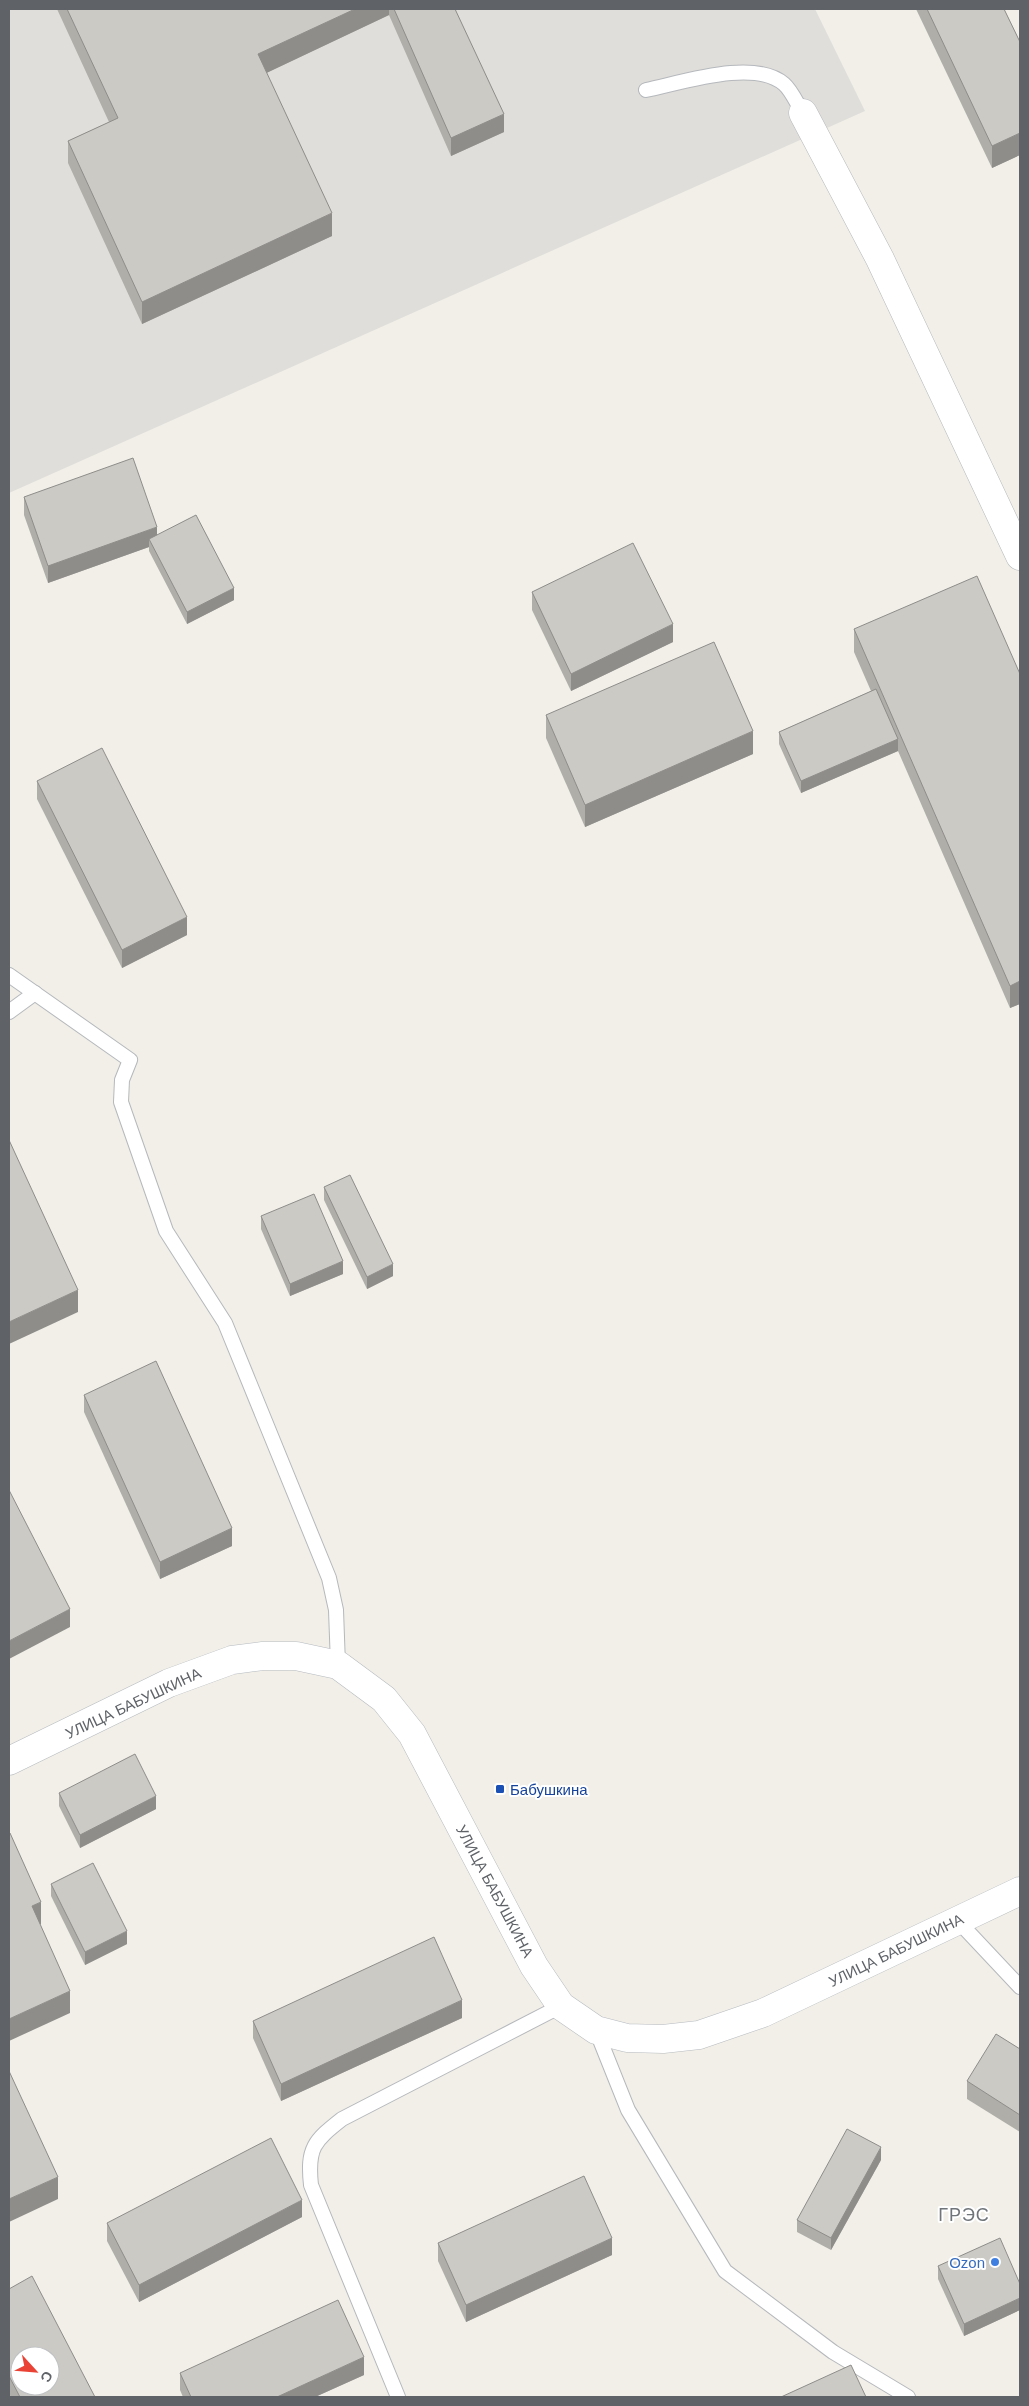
<svg xmlns="http://www.w3.org/2000/svg" width="1029" height="2406" viewBox="0 0 1029 2406" font-family="Arial,sans-serif">
<style>
.industrial{fill:#e0deda}
.lines{fill:none;stroke-linecap:round;stroke-linejoin:round}
.lane-casing{stroke:#b5b8bc;stroke-width:16}
.street-casing{stroke:#b5b8bc;stroke-width:29}
.secondary-casing{stroke:#b6babf;stroke-width:29}
.lane{stroke:#fff;stroke-width:14}
.street{stroke:#fff;stroke-width:28}
.secondary{stroke:#fff;stroke-width:28}
.wall{fill:#afaea9}
.shaded-wall{fill:#8f8d8a}
.building{fill:#cccac5;stroke:#8f8d8a;fill-rule:evenodd}
.transit-dot{fill:#1a4fb4;stroke:#fff;stroke-width:2}
.shop-dot{fill:#3f7fe0;stroke:#fff;stroke-width:2}
.labels{text-anchor:middle;dominant-baseline:central;stroke-width:4;stroke-linejoin:round;paint-order:stroke}
.street-label{font-size:15px;fill:#5f6368;stroke:#fff}
.transit-label{font-size:15px;fill:#164399;stroke:#fff;text-anchor:start}
.shop-label{font-size:15px;fill:#366cbe;stroke:#fff;text-anchor:end}
.quarter-label{font-size:18px;letter-spacing:1px;fill:#70757a;stroke:#fff}
</style>
<rect width="100%" height="100%" fill="#f1efe8"/>
<!-- industrial -->
<polygon class="industrial" points="9,9 815,9 865,111 9,493"/>
<g class="lines">
<!-- lane casing -->
<g class="lane-casing">
<g id="lane">
<path d="M646,90C681,83 754,58 784,84C792,91 797,104 803,113"/>
<polyline points="9,975 130,1060 122,1080 121,1102 166,1231 225,1323 329,1578 336,1610 338,1665"/>
<polyline points="9,1012 35,993"/>
<polyline points="957,1920 1020,1987"/>
<polyline points="596,2030 628,2110 725,2271 833,2352 908,2397"/>
<path d="M398,2397L311,2185C307,2148 314,2141 342,2119L561,2006"/>
</g>
</g>
<!-- street casing -->
<g class="street-casing">
<polyline id="street" points="803,113 880,259 1020,556"/>
</g>
<!-- secondary casing -->
<g class="secondary-casing">
<polyline id="secondary" points="9,1761 169,1683 232,1660 263,1656 296,1656 338,1665 384,1699 412,1734 534,1966 561,2006 596,2030 627,2038 663,2039 699,2035 763,2013 1020,1891"/>
</g>
<!-- lane -->
<use href="#lane" class="lane"/>
<!-- street -->
<use href="#street" class="street"/>
<!-- secondary -->
<use href="#secondary" class="secondary"/>
</g>
<!-- wall -->
<g class="wall">
<polygon points="57,9 455,9 504,132 451,156 389,15 266,73 332,236 142,324 68,163 68,141 109,122"/>
<polygon points="916,9 1004,9 1020,42 1020,155 992,168"/>
<polygon points="24,497 157,535 234,600 187,624 149,551 149,547 48,583 24,515"/>
<polygon points="532,592 673,642 571,691 532,610"/>
<polygon points="854,629 1020,674 1020,1004 1010,1008 898,751 801,793 779,744 779,732 871,691 854,652"/>
<polygon points="546,715 753,754 585,827 546,738"/>
<polygon points="37,781 187,935 122,968 37,799"/>
<polygon points="324,1187 393,1276 367,1289 324,1200"/>
<polygon points="261,1216 343,1274 290,1296 261,1229"/>
<polygon points="84,1395 232,1546 160,1579 84,1412"/>
<polygon points="59,1793 156,1809 80,1848 59,1806"/>
<polygon points="51,1884 127,1944 85,1965 51,1896"/>
<polygon points="462,2018 281,2101 253,2038 253,2021"/>
<polygon points="1020,2049 1020,2132 967,2099 967,2081"/>
<polygon points="881,2160 831,2250 797,2232 797,2220"/>
<polygon points="302,2217 139,2302 107,2241 107,2223"/>
<polygon points="438,2243 612,2255 466,2322 438,2261"/>
<polygon points="938,2266 1020,2284 1020,2310 964,2336 938,2279"/>
<polygon points="9,2289 95,2397 11,2397 9,2394"/>
<polygon points="180,2373 364,2375 315,2397 183,2397 180,2390"/>
</g>
<!-- shaded-wall -->
<g class="shaded-wall">
<polygon points="355,9 389,9 389,15 258,77 258,54"/>
<polygon points="504,114 504,132 451,156 451,138"/>
<polygon points="1020,133 1020,155 992,168 992,146"/>
<polygon points="332,213 332,236 142,324 142,302"/>
<polygon points="157,527 157,544 149,539 149,547 48,583 48,566"/>
<polygon points="234,588 234,600 187,624 187,612"/>
<polygon points="673,624 673,642 571,691 571,674"/>
<polygon points="753,731 753,754 585,827 585,805"/>
<polygon points="898,739 898,751 801,793 801,781"/>
<polygon points="187,917 187,935 122,968 122,950"/>
<polygon points="1020,981 1020,1004 1010,1008 1010,986"/>
<polygon points="343,1261 343,1274 290,1296 290,1284"/>
<polygon points="393,1264 393,1276 367,1289 367,1277"/>
<polygon points="78,1290 78,1312 9,1344 9,1322"/>
<polygon points="232,1528 232,1546 160,1579 160,1562"/>
<polygon points="70,1609 70,1627 9,1659 9,1641"/>
<polygon points="156,1796 156,1809 80,1848 80,1835"/>
<polygon points="41,1902 41,1924 32,1928 32,1906"/>
<polygon points="127,1931 127,1944 85,1965 85,1952"/>
<polygon points="70,1991 70,2013 9,2041 9,2019"/>
<polygon points="462,2000 462,2018 281,2101 281,2084"/>
<polygon points="881,2147 881,2160 831,2250 831,2238"/>
<polygon points="58,2177 58,2199 9,2222 9,2199"/>
<polygon points="302,2200 302,2217 139,2302 139,2285"/>
<polygon points="612,2238 612,2255 466,2322 466,2305"/>
<polygon points="1020,2298 1020,2310 964,2336 964,2324"/>
<polygon points="364,2357 364,2375 315,2397 277,2397"/>
</g>
<!-- building -->
<g class="building">
<polygon points="67,9 355,9 258,54 332,213 142,302 68,141 118,118"/>
<polygon points="394,9 455,9 504,114 451,138"/>
<polygon points="927,9 1004,9 1020,42 1020,133 992,146"/>
<polygon points="133,458 157,527 48,566 24,497"/>
<polygon points="196,515 234,588 187,612 149,539"/>
<polygon points="633,543 673,624 571,674 532,592"/>
<polygon points="977,576 1020,674 1020,981 1010,986 854,629"/>
<polygon points="714,642 753,731 585,805 546,715"/>
<polygon points="876,689 898,739 801,781 779,732"/>
<polygon points="102,748 187,917 122,950 37,781"/>
<polygon points="9,1140 78,1290 9,1322"/>
<polygon points="350,1175 393,1264 367,1277 324,1187"/>
<polygon points="314,1194 343,1261 290,1284 261,1216"/>
<polygon points="156,1361 232,1528 160,1562 84,1395"/>
<polygon points="9,1490 70,1609 9,1641"/>
<polygon points="135,1754 156,1796 80,1835 59,1793"/>
<polygon points="10,1833 41,1902 32,1906 70,1991 9,2019 9,1834"/>
<polygon points="93,1863 127,1931 85,1952 51,1884"/>
<polygon points="434,1937 462,2000 281,2084 253,2021"/>
<polygon points="996,2034 1020,2049 1020,2115 967,2081"/>
<polygon points="9,2071 58,2177 9,2199"/>
<polygon points="847,2129 881,2147 831,2238 797,2220"/>
<polygon points="271,2138 302,2200 139,2285 107,2223"/>
<polygon points="584,2176 612,2238 466,2305 438,2243"/>
<polygon points="1000,2238 1020,2284 1020,2298 964,2324 938,2266"/>
<path d="M32,2276L95,2397H20L9,2376V2289ZM20,2356H50V2386H20Z"/>
<polygon points="338,2300 364,2357 277,2397 191,2397 180,2373"/>
<polygon points="851,2365 866,2397 781,2397"/>
</g>
<!-- markers -->
<rect class="transit-dot" x="495" y="1784" width="10" height="10" rx="2.5"/>
<circle class="shop-dot" cx="995" cy="2262" r="5"/>
<g class="labels">
<!-- street labels -->
<g class="street-label">
<text transform="translate(133 1703) rotate(-25)">УЛИЦА БАБУШКИНА</text>
<text transform="translate(495 1891) rotate(62)">УЛИЦА БАБУШКИНА</text>
<text transform="translate(896 1950) rotate(-26)">УЛИЦА БАБУШКИНА</text>
</g>
<!-- transit labels -->
<g class="transit-label">
<text x="510" y="1789">Бабушкина</text>
</g>
<!-- shop labels -->
<g class="shop-label">
<text x="985" y="2262">Ozon</text>
</g>
<!-- quarter labels -->
<g class="quarter-label">
<text x="964" y="2215">ГРЭС</text>
</g>
</g>
<!-- border -->
<rect width="1029" height="2406" fill="none" stroke="#5f6368" stroke-width="20"/>
<!-- north arrow -->
<g transform="translate(35 2371) rotate(116)"><circle r="24" fill="#ffffff" stroke="#bfc1c3"/>
<path d="M0-4L9 19L0 12L-9 19Z" fill="#ea4335"/>
<text y="-8" font-size="14" font-weight="bold" text-anchor="middle" fill="#5f6368">С</text>
</g>
</svg>
